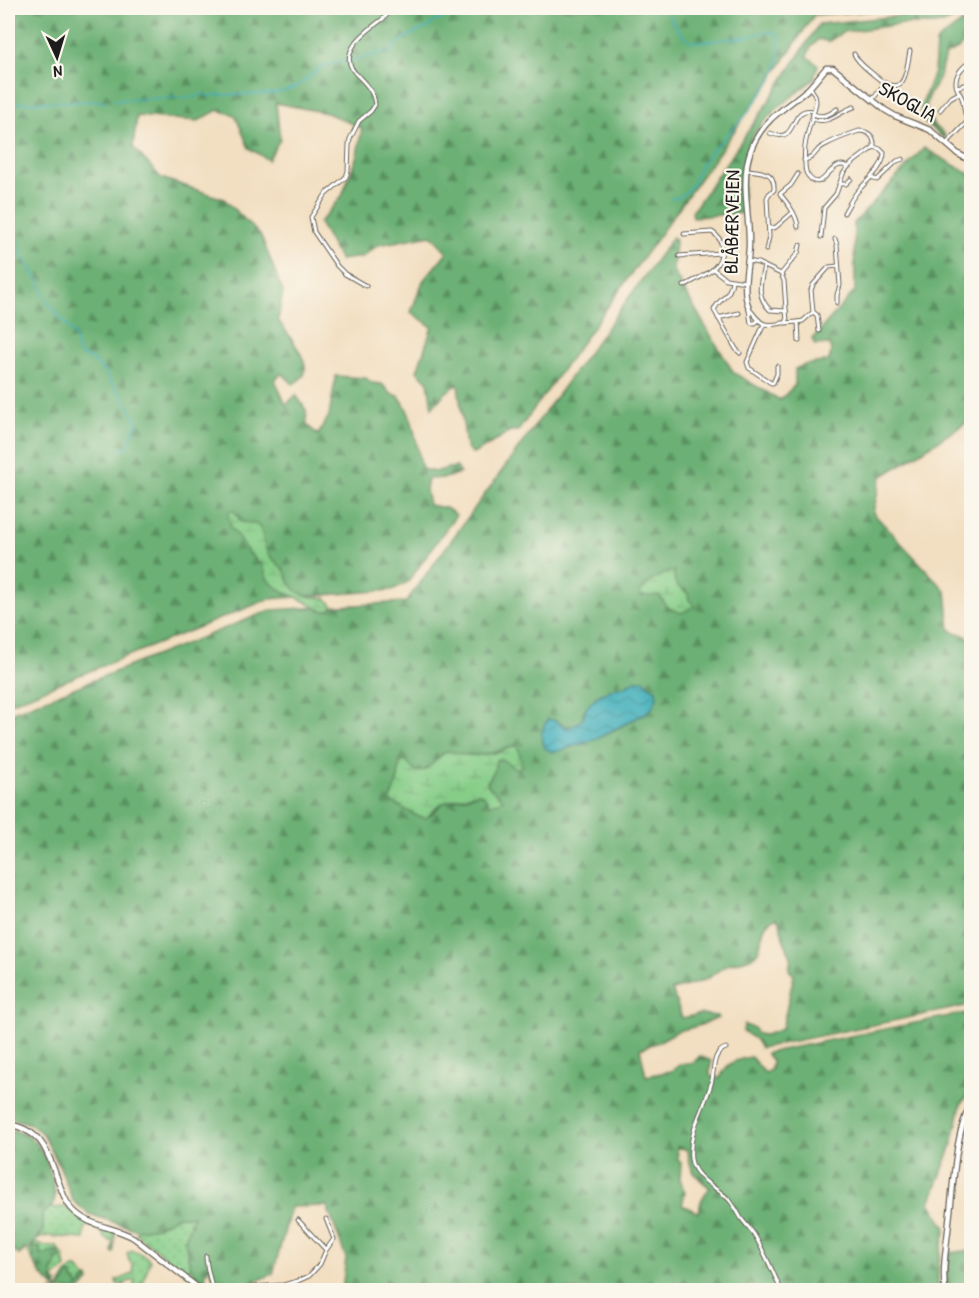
<svg xmlns="http://www.w3.org/2000/svg" width="979" height="1298" viewBox="0 0 979 1298" font-family="'Patrick Hand',sans-serif">
<style>
.grass{fill:url(#grass-dots);stroke:#517452;stroke-width:1.5}
.forest{fill:url(#forest-firs);stroke:#446648;stroke-width:1.5;fill-rule:evenodd}
.wetland{fill:url(#wetland-marsh);stroke:#517452;stroke-width:1.5}
.water{fill:url(#water-waves);stroke:#2e666c;stroke-width:1.5}
.lines{fill:none;stroke-linecap:round;stroke-linejoin:round}
.stream{stroke:#40afbb;stroke-width:1.5}
.street-casing{stroke:#676055;stroke-width:5}
.secondary-casing{stroke:#676055;stroke-width:7}
.street{stroke:#fff;stroke-width:3}
.secondary{stroke:#fff;stroke-width:4.5}
.labels{text-anchor:middle;dominant-baseline:central;stroke-width:4.5;stroke-linejoin:round;paint-order:stroke}
.street-label{font-size:20px;fill:#1c1c1c;stroke:#fbf7ec}
</style>
<defs>
<pattern id="grass-dots" width="8" height="8" patternUnits="userSpaceOnUse" patternTransform="scale(1.5)"><rect width="8" height="8" fill="#86cd88"/><path d="M2 2h.1M6 6h.1" fill="none" stroke="#73af75" stroke-width="1.8" stroke-linecap="round"/></pattern>
<pattern id="forest-firs" width="22" height="20" patternUnits="userSpaceOnUse" patternTransform="scale(1.5)"><rect width="22" height="20" fill="#6cb074"/><path d="M5 1l3.5 6h-7zM16 11l3.5 6h-7z" fill="#588e5e"/></pattern>
<pattern id="wetland-marsh" width="20" height="14" patternUnits="userSpaceOnUse" patternTransform="scale(1.5)"><rect width="20" height="14" fill="#86cd88"/><path d="M1 5h8M5 5V1M11 12h8M15 12V8" fill="none" stroke="#73af75"/></pattern>
<pattern id="water-waves" width="16" height="10" patternUnits="userSpaceOnUse" patternTransform="scale(1.5)"><rect width="16" height="10" fill="#40afbb"/><path d="M0 5q4-4 8 0t8 0" fill="none" stroke="#358e97"/></pattern>
</defs>
<rect width="100%" height="100%" fill="#fbf7ec"/>
<filter id="ink" filterUnits="userSpaceOnUse"><feTurbulence type="fractalNoise" baseFrequency=".0167" numOctaves="2"/><feDisplacementMap in="SourceGraphic" scale="12" xChannelSelector="R" yChannelSelector="G"/><feConvolveMatrix kernelMatrix="1 2 1 2 8 2 1 2 1" color-interpolation-filters="sRGB"/></filter>
<filter id="wash" filterUnits="userSpaceOnUse"><feTurbulence type="fractalNoise" baseFrequency=".008" numOctaves="4" result="noise"/><feDisplacementMap in="SourceGraphic" scale="24" xChannelSelector="R" yChannelSelector="G"/><feGaussianBlur stdDeviation="1.35" result="paint"/><feColorMatrix in="noise" values="0 0 0 0 0 0 0 0 0 0 0 0 0 0 0 0 0 1.4 0 .05"/><feComposite in="paint" operator="in"/></filter>
<g filter="url(#wash)">
<rect width="100%" height="100%" fill="#f2dec0"/>
<!-- grass -->
<g class="grass">
<path d="M68,1207C81,1221 97,1228 115,1232L114,1253L112,1252L113,1242L105,1238L100,1231L89,1225L85,1228L84,1239L47,1236L38,1239L43,1231L42,1214L50,1208Z"/>
<polygon points="177,1216 193,1216 185,1240 190,1266 208,1290 136,1234 137,1230 157,1227"/>
<path d="M35,1243L44,1246L57,1247L64,1256L66,1268L55,1277L54,1280L58,1283L56,1287C50,1272 49,1278 56,1264L55,1258H61L58,1252L48,1255L41,1254L40,1249L32,1250L34,1254L32,1260L28,1251Z"/>
<path d="M132,1250L147,1257L150,1261C149,1268 143,1276 144,1283L140,1285L139,1290H133L135,1280L124,1283L125,1285L117,1284L116,1280L122,1279L133,1273L132,1264L129,1261L127,1253Z"/>
<polygon points="74,1268 78,1268 86,1278 83,1283 79,1287 78,1287 69,1275 64,1284 60,1287 67,1273"/>
</g>
<!-- forest -->
<g class="forest">
<path d="M8,8H909L814,15L766,87L518,431H510L487,446L473,454L466,447L458,384L444,394L432,408L428,382L417,371L432,327L411,312L423,281L447,252L431,235L378,245L362,257L340,260L319,223L342,196L357,155L362,128L327,113L276,103L280,139L268,160L249,148L235,115L218,110L198,121L137,116L133,147L161,178L224,199L261,236L283,292L278,320C285,331 312,362 304,375C302,378 296,382 293,384L282,373L275,380L286,405L296,395L306,410L307,425L318,435L329,416L336,376L366,378L372,383L382,384L391,394L399,396C416,420 415,441 422,469L435,472L448,468L457,467L460,473L445,478L428,479L426,490L429,505L446,508L456,515L408,582L392,590L269,599L8,704Z"/>
<polygon points="969,9 971,10 971,12 943,24 903,24 843,32 828,42 819,39 811,47 807,56 818,65 814,79 774,111 755,132 744,158 743,213 693,217 692,212 765,107 819,24"/>
<polygon points="971,16 971,36 958,49 945,55 938,81 929,95 926,107 933,124 944,134 945,136 944,138 920,119 921,106 934,72 936,43 938,40"/>
<path d="M924,148L971,175L972,265L970,267L972,270L971,279L970,281H972L971,420L881,477L873,513L946,591L950,630L971,638V1005L761,1048L756,1040L743,1031L744,1025L754,1028L757,1034L765,1035L782,1029L794,975L789,970L791,957L783,938L780,923L776,918C756,925 766,947 754,956C746,961 735,961 727,965C720,968 714,975 708,978C698,984 683,987 672,990L682,1018L701,1014L717,1016L718,1018L698,1026L678,1031L656,1043L640,1049L646,1076L671,1071L681,1064L694,1062L700,1056L711,1061L710,1076L720,1078C727,1062 735,1060 751,1057L765,1073L771,1069L772,1061L766,1053L964,1013L968,1025L971,1024V1091L961,1104L952,1145L930,1203L946,1228C941,1248 936,1269 939,1290H342L346,1258L327,1206L291,1207L273,1274L237,1290H218L213,1285L214,1280L209,1265L205,1275L208,1283V1290L190,1266L185,1240L193,1216H177L157,1227L137,1230L89,1214L73,1201L59,1165L42,1133L28,1123L8,1118V714L271,610L406,602L673,237L675,239L673,271L708,331L734,373L780,400L795,385V369L804,365L829,361L831,352L830,344L815,345L812,339L855,291L854,223ZM674,581L677,587L688,593L689,600L667,607L659,595H654ZM636,680L657,697L652,708L644,714L596,739L559,751L556,721L568,728L573,726L583,719L586,708L597,696L617,687L622,688ZM516,745V769L502,758L496,760L494,771L487,783L490,788L497,794L487,801L485,796L480,793L443,803L430,815L417,816L390,801L398,779L400,762L406,761C421,783 430,766 443,753C472,757 488,757 516,745ZM677,1147L688,1150C689,1170 695,1176 710,1188C702,1196 700,1202 699,1213L682,1205L685,1193L680,1179L681,1163L678,1159Z"/>
<path d="M8,1129C18,1131 30,1136 37,1144C45,1153 58,1189 54,1201C53,1207 47,1211 42,1214L43,1231L38,1239L19,1255L8,1247Z"/>
<path d="M33,1247L40,1248L41,1254C50,1256 51,1250 58,1251L61,1257L60,1259H55L57,1263L51,1273L52,1275V1279L56,1287H54L41,1274L32,1260L34,1254L31,1248Z"/>
<polygon points="971,1250 971,1290 948,1290 946,1284 949,1253"/>
<path d="M69,1274L73,1276V1280L77,1282L78,1287L83,1283L86,1278H89V1281L81,1290H51C62,1290 65,1283 69,1274Z"/>
</g>
<!-- wetland -->
<g class="wetland">
<path d="M233,510L241,522C245,523 248,522 251,523C264,524 262,540 266,549C269,558 278,563 284,570C287,574 287,579 290,583C299,597 311,597 326,598L332,605V609C323,614 315,607 306,602C294,595 279,592 269,581C265,577 265,569 261,564C257,560 251,556 247,551C241,543 238,535 231,528L228,514L230,511Z"/>
<path d="M674,571C674,585 676,586 688,593L689,600L695,606L681,613L667,607L659,595C653,595 647,597 641,596L640,592C651,580 657,575 674,571Z"/>
<path d="M516,745L519,751L522,766L516,769L502,759L496,760L494,771L487,783L490,788L503,799L499,802L489,804C487,800 485,794 479,793C475,793 444,802 441,804C435,808 431,814 426,818L417,816L390,801L398,779L400,762L406,761C424,787 431,758 448,751C474,759 492,756 516,745Z"/>
</g>
<!-- water -->
<path class="water" d="M636,680H644L649,686L656,690L657,697L652,708L644,714L596,739L559,751L552,752L545,748C540,733 540,732 548,719L556,721L568,728L573,726L583,719L586,708L597,696L617,687L622,688Z"/>
<g class="lines">
<!-- stream -->
<g class="stream">
<path d="M665,8C668,15 682,38 690,41C697,43 737,38 746,37C757,35 766,29 778,34C782,42 778,70 773,79L741,121L712,150L699,168L693,183L686,192L678,198H670"/>
<path d="M352,61C359,57 368,57 376,55C379,54 382,52 385,51L389,52L393,50V47C404,37 417,31 431,26C432,20 437,20 442,20C444,13 452,11 458,8"/>
<path d="M114,100L196,97C201,93 203,93 208,96C234,92 263,98 288,90C305,85 311,72 324,66C331,63 339,63 347,62"/>
<polyline points="8,103 107,101"/>
<polyline points="8,216 23,256 40,284 47,301 74,335 79,354 92,360 103,370 116,390 123,397 138,423 133,428 134,433 130,438 131,444 125,448 120,449"/>
</g>
</g>
</g>
<g filter="url(#ink)">
<g class="lines">
<!-- street casing -->
<g class="street-casing">
<g id="street">
<path d="M854,54C858,63 866,68 874,75C904,100 905,78 910,51"/>
<path d="M810,87L815,95L816,102C812,123 802,141 805,163C805,168 805,173 809,177C824,195 830,156 848,167"/>
<polyline points="957,87 972,83"/>
<polyline points="872,100 885,84"/>
<polyline points="940,110 950,98 959,93"/>
<path d="M813,114C823,118 829,115 837,109"/>
<path d="M812,119C830,125 838,112 854,107"/>
<path d="M770,133C800,146 787,105 814,111"/>
<polyline points="972,137 970,142 972,144"/>
<path d="M946,144L968,121C963,114 965,106 962,98C960,93 956,89 956,84C955,73 964,66 972,60"/>
<path d="M804,160C816,158 814,151 823,146C834,140 847,135 859,131C869,131 875,137 874,147"/>
<path d="M747,170C763,172 775,171 774,190L769,194L767,198L769,237L766,250"/>
<path d="M798,174L791,185L780,194C788,204 797,215 798,227"/>
<polyline points="871,178 877,180 897,161 903,159"/>
<polyline points="839,184 846,184 851,179"/>
<polyline points="769,229 776,227 793,212"/>
<path d="M684,234L712,232C726,240 724,258 713,269C708,274 691,282 684,286"/>
<path d="M821,237L824,208L836,194L843,174L848,167L855,161L874,147L880,149L884,153C884,168 866,181 857,192C852,198 848,206 844,213"/>
<polyline points="835,239 837,245 840,285 837,295 837,303"/>
<polyline points="679,256 721,253"/>
<polyline points="748,261 758,263 781,274 784,281 787,323"/>
<path d="M764,266C760,284 756,296 770,310L786,311"/>
<polyline points="713,269 726,279 746,282"/>
<polyline points="781,274 798,253 800,245"/>
<path d="M732,281C729,300 720,296 714,310L736,349L740,353"/>
<path d="M366,286L345,274L337,266L314,232L311,217L326,194L346,177L348,171L349,145L350,139L359,121L371,111L375,105C374,93 367,85 359,77C334,55 363,34 380,21C385,18 389,12 394,8"/>
<path d="M749,308C761,325 763,327 783,323C790,322 796,323 803,321L813,312L811,290L813,285L829,267L838,266"/>
<polyline points="749,310 751,323 755,323 759,320"/>
<polyline points="813,312 817,315 819,331"/>
<polyline points="718,318 739,313"/>
<polyline points="798,322 799,341"/>
<polyline points="764,324 747,362 749,368 771,383 773,383 777,374 777,366"/>
<path d="M726,1048C711,1053 715,1071 711,1084C704,1109 688,1131 691,1159C694,1180 719,1187 731,1202C735,1207 738,1212 741,1218C745,1224 751,1229 755,1236C765,1253 773,1272 781,1290"/>
<polyline points="298,1220 326,1250"/>
<path d="M206,1256C206,1268 211,1279 212,1290"/>
<polyline points="243,1290 251,1287 283,1285 298,1281 309,1276 320,1264 326,1250 334,1239 326,1219"/>
</g>
</g>
<!-- secondary casing -->
<g class="secondary-casing">
<g id="secondary">
<path d="M749,308C740,287 750,263 749,240C748,194 734,155 772,118C783,108 796,99 808,89C814,83 820,75 826,68H833L885,110L895,116L930,130L958,154L972,161"/>
<path d="M8,1124C44,1131 47,1152 59,1183C62,1192 65,1201 71,1208C89,1228 114,1226 134,1238L201,1290"/>
<path d="M945,1290C942,1267 947,1244 949,1221C954,1184 954,1134 972,1102"/>
</g>
</g>
<!-- street -->
<use href="#street" class="street"/>
<!-- secondary -->
<use href="#secondary" class="secondary"/>
</g>
</g>
<g class="labels">
<!-- street labels -->
<g class="street-label">
<text transform="translate(908 101) rotate(29)">SKOGLIA</text>
<text transform="translate(731 222) rotate(-89)">BLÅBÆRVEIEN</text>
</g>
</g>
<!-- margin -->
<rect width="979" height="1298" fill="none" stroke="#fbf7ec" stroke-width="30"/>
<!-- north arrow -->
<g transform="translate(57 57) rotate(176)" stroke="#fbf7ec" stroke-width="4.5" paint-order="stroke">
<path d="M0-4.5L10 22L0 15L-10 22Z" fill="#1c1c1c"/>
<text y="-9" font-size="16" font-weight="bold" text-anchor="middle" fill="#1c1c1c">N</text>
</g>
</svg>
